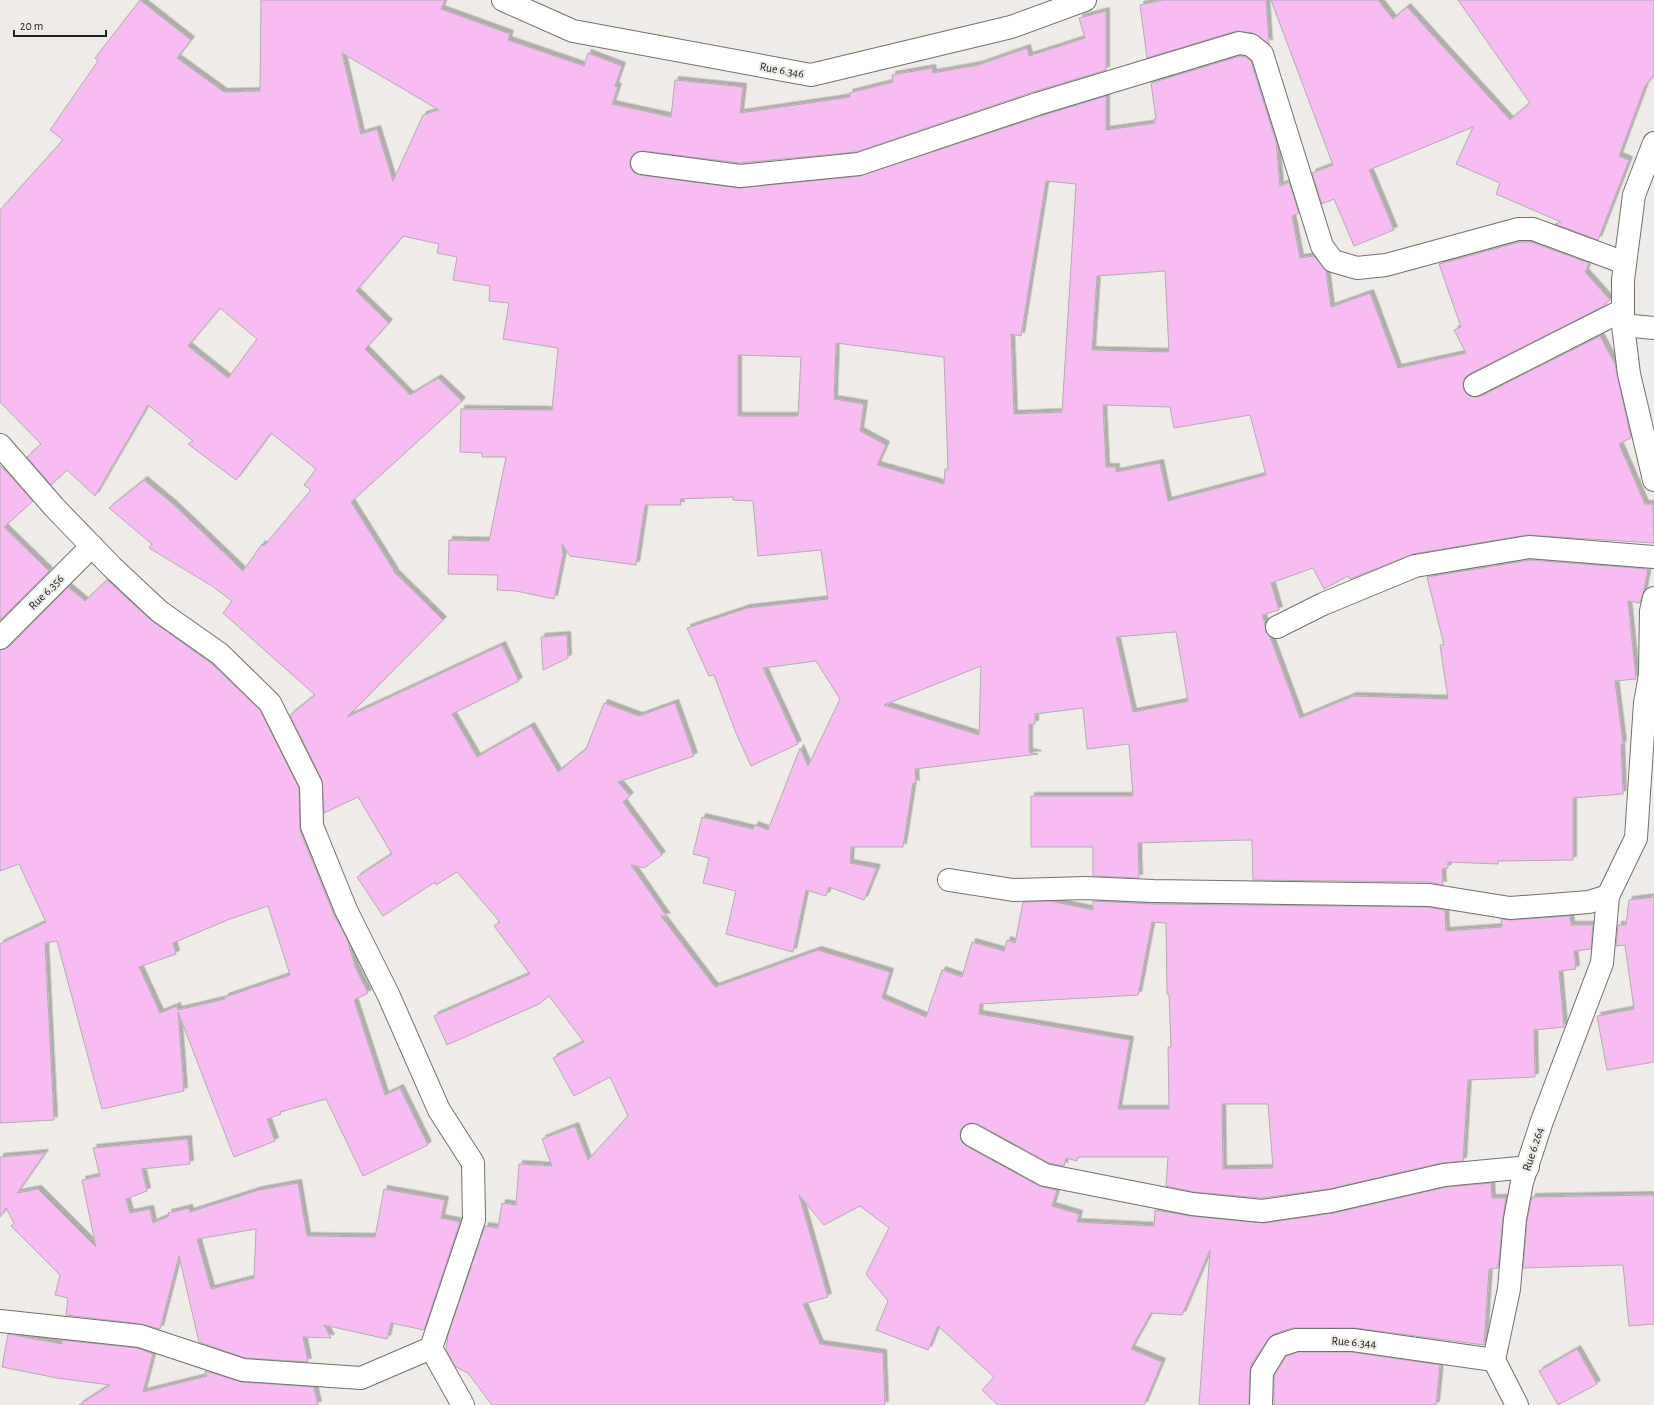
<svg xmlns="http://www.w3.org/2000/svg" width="1654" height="1405" viewBox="0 0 1654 1405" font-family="'Alegreya Sans',sans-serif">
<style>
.building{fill:#f7bcf2;stroke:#b1adb0;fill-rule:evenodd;filter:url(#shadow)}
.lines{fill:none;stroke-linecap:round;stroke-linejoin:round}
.minor-casing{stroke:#72706c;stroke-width:24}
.minor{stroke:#fff;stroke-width:22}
.labels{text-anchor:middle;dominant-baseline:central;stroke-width:4;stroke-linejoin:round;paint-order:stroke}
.street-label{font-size:12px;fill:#201f1d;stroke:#efece7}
</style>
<defs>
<filter id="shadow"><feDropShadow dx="3.5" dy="-3.5" stdDeviation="0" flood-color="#0004"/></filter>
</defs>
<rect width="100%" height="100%" fill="#efece7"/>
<!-- building -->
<g class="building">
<path d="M140,0L191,40L177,58L224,92L260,91L261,0H445L441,9L510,34L508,40L584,66L588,53L622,66L615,86L618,87L612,104L671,117L675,80L743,87L740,113L850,97L849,93L893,82L892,75L932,68L933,73L978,65L1027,48L1029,56L1085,38L1079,18L1106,11V70L1033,92L856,152L740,163L643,151L637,152L632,156L630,161V167L634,173L640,175L739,188L860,176L1041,116L1106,96V130L1155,123L1154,119H1156L1151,83L1240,56L1246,57L1251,61L1276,142L1280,186L1289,182L1299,213L1292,216L1300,258L1314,256L1326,271L1331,307L1370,293L1398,368L1466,353L1454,330L1461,327L1439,264L1520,242H1531L1589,263L1585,272L1610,300L1602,307L1469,374L1464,379L1463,384L1464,390L1469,396L1475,397L1481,396L1600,336L1615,364L1631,438L1619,444L1645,504H1653L1654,543L1527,535L1413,554L1350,579L1348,576L1324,589L1313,568L1271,583L1279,610L1262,615L1265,624L1266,632L1270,637L1300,718L1353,696L1448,699L1440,645H1444L1427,577L1530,560L1648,569L1644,590L1640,603L1628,601L1636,679L1615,681L1623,744H1621L1623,794L1573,798V860L1498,861V864L1448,862V868L1442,869L1443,885L1429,882L1253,880L1252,840L1203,841L1138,843L1139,878L1093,876V847H1031V796H1133L1129,744L1087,749L1083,708L1035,714V724H1029V752L1038,754L915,769L916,784L913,783L903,847H851L850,863L877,868L864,900L829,887L826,896L806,890L793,952L726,934L736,891L703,883L709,858L693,854L702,817L753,829L755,825L768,830L800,748L808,766L840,699L816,661L763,668L798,744L751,766L736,733L714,675L709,676L687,628L747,608L828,599L821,550L758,556L753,501L733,500V497L680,499L681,505H645L636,565L570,556L562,544L563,555L554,599L516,591L497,590L498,575L448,574L449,540L489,541L506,457H482V453L460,452L461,409L552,410L558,348L503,339L509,303L489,301L490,286L453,280L457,257L437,253L439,244L403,236L356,291L389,323L365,349L410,395L438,378L462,401L351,502L395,572L393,571L443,620L347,717L502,645L519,681L452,714L477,757L531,726L558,772L586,749L604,703L639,716L675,703L694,756L618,782L630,796L623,802L662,855L644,868L631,865L667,917L661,916L715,987L818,950L890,972L882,998L926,1017L942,970L962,977L972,942L1004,951L1007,940L1015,943L1023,902L1050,901L1093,910V901L1153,904L1428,907L1445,910L1446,931L1502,927L1501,919L1511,920L1570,916L1571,925H1593L1591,949L1574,951L1576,969L1559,971L1564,1027L1534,1030L1535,1077L1468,1080L1463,1161L1441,1163L1329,1189L1262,1198L1194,1192L1166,1186L1168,1157H1078L1077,1161L1066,1158L1064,1166L1049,1163L978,1124L971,1123L966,1124L961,1129L960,1136L961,1141L966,1146L1039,1186L1057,1190L1052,1206L1079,1214L1077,1222L1154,1226L1155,1210L1191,1216L1264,1223L1334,1213L1446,1187L1491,1183L1492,1198H1506L1503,1218L1498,1268L1489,1269L1484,1345L1355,1328H1292L1274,1334L1268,1339L1251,1365L1250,1372L1249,1405H1199L1210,1250L1182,1315L1151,1313L1131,1349L1162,1362L1144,1405H998L982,1390L994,1377L938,1326L928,1350L876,1330L888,1301L866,1274L889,1228L860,1206L824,1225L799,1195L828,1297L803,1304L820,1344L883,1353L885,1405H492L468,1373L456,1367L446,1350L448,1335L485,1226L498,1228L502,1203L516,1205L519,1164L552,1166L542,1139L575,1126L588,1160L628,1116L610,1077L574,1096L553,1058L584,1042L549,996L539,1004L447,1045L434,1016L530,974L494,926L500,922L457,872L436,885L435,882L383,916L357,877L392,854L358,797L324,813L322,780L290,715L315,695L223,613L232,601L212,586L149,548L152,544L109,508L144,480L173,504L243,571L262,544L264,546L311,490L304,485L316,469L271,433L236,480L188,444L193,441L148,405L95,496L67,470L51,485L27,457L41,444L0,402V210L63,140L50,130L98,61L95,58ZM342,53L439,110L423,115L393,181L377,129L361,134ZM1046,181L1076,184L1062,412L1014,414L1011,334L1021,336ZM1165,271L1169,352L1092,350L1097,276ZM220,308L257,339L228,378L188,346ZM836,343L944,357L948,469H945L944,484L877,465L886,445L860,431L864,404L834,399ZM738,355L801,357L798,416H738ZM1103,405L1170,407L1174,428L1250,415L1266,475L1168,501L1160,463L1116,472V467H1106ZM1176,632L1188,701L1133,712L1116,637ZM981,666L979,735L884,705ZM1152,922L1166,923L1167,994H1169L1171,1047H1168L1169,1109H1118L1130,1040L979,1014L980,1004L1138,995ZM1222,1104H1268L1273,1168L1223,1169Z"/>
<polygon points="1163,0 1266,0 1269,44 1253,33 1236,31 1147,58 1140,5"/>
<polygon points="1271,0 1378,0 1393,19 1407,7 1510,120 1530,103 1458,0 1654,0 1654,75 1645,86 1619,156 1629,160 1598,240 1555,224 1561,222 1496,194 1500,183 1456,164 1473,127 1369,170 1394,230 1354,246 1334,199 1322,204 1312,173 1333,165"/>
<polygon points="0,465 33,501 4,527 49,571 0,620"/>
<path d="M107,580L152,621L212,664L260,710L299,788L300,831L334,915L347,939L356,969L368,993L354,1000L385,1095L400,1088L428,1145L363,1176L326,1099L280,1112L281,1114L267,1119L275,1141L234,1157L178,1012L184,1091L102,1109L57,941L45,943L54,1120L0,1123V944L46,922L19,864L0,871V650L9,647L68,587L85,601ZM268,906L290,975L225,997V999L178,1010L177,1006L160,1013L139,967L176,954L173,943L230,919Z"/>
<polygon points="567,635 568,658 543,670 541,637"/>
<polygon points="1654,897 1654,1062 1607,1070 1597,1016 1634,1009 1625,945 1616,946 1618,925 1626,925 1629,900"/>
<path d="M188,1139L190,1164L142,1169L147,1191L126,1199L130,1213L150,1209L153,1223L169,1216L168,1213L189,1208L190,1212L259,1190L298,1183L307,1236L375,1237L384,1189L445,1200L441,1218L460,1222L424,1330L391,1323L387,1339L324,1325L331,1338L303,1337L308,1362L245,1358L199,1342L179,1256L160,1329L141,1324L66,1315L68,1298L55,1295L60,1275L11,1226L14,1223L6,1208L0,1217V1157L45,1153L17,1193L38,1189L96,1247L82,1180L100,1176L93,1148ZM256,1229L254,1278L211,1289L197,1239Z"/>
<polygon points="1654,1195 1654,1324 1629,1326 1623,1265 1523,1268 1527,1221 1532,1197"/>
<polygon points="8,1334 62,1344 62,1340 137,1348 153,1354 143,1392 207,1376 205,1371 242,1382 314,1387 318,1405 79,1405 110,1385 57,1378 2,1367"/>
<polygon points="1577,1349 1597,1384 1558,1405 1539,1371"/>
<polygon points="1298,1352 1352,1352 1440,1365 1436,1405 1274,1405 1274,1376 1286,1356"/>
</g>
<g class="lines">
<!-- minor casing -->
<g class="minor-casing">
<g id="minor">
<polyline points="503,0 573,31 811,75 1011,27 1085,0"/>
<polyline points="1654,143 1634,195 1623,280 1623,325 1629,374 1654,480"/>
<polyline points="642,163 740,176 859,164 1037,104 1239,43 1251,45 1262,54 1322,246 1333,261 1357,268 1386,265 1518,229 1533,229 1625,263"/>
<polyline points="1623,325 1654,328"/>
<polyline points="1475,385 1623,310"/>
<polyline points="0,445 54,507 112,567 159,611 220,654 270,703 311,785 312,826 346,910 388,994 439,1110 473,1163 474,1220 431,1348 361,1378 243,1370 140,1336 0,1321"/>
<polyline points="1277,627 1323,604 1415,566 1529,547 1654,557"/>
<polyline points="0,638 92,546"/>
<polyline points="949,880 1013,890 1085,888 1153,891 1429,895 1510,908 1589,902 1608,896"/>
<polyline points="972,1135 1045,1175 1192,1204 1262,1211 1331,1201 1444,1175 1528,1167"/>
<polyline points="431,1348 463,1405"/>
<polyline points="1261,1405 1262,1372 1278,1346 1296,1340 1353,1340 1494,1360"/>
<polyline points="1517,1405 1494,1360 1509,1289 1515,1219 1522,1182 1542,1121 1602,963 1608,896 1636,838 1645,703 1650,675 1651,611 1654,598"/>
</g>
</g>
<!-- minor -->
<use href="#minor" class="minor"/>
</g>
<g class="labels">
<!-- street labels -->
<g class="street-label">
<text transform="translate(782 70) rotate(10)">Rue 6.346</text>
<text transform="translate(46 592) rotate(-45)">Rue 6.356</text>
<text transform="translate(1533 1149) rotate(-72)">Rue 6.264</text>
<text transform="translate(1354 1342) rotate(4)">Rue 6.344</text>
</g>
</g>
<!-- scale -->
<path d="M14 30v6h92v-6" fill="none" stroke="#201f1d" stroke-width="2"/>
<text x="20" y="30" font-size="12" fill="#201f1d" stroke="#efece7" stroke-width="3" paint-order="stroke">20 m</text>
</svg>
